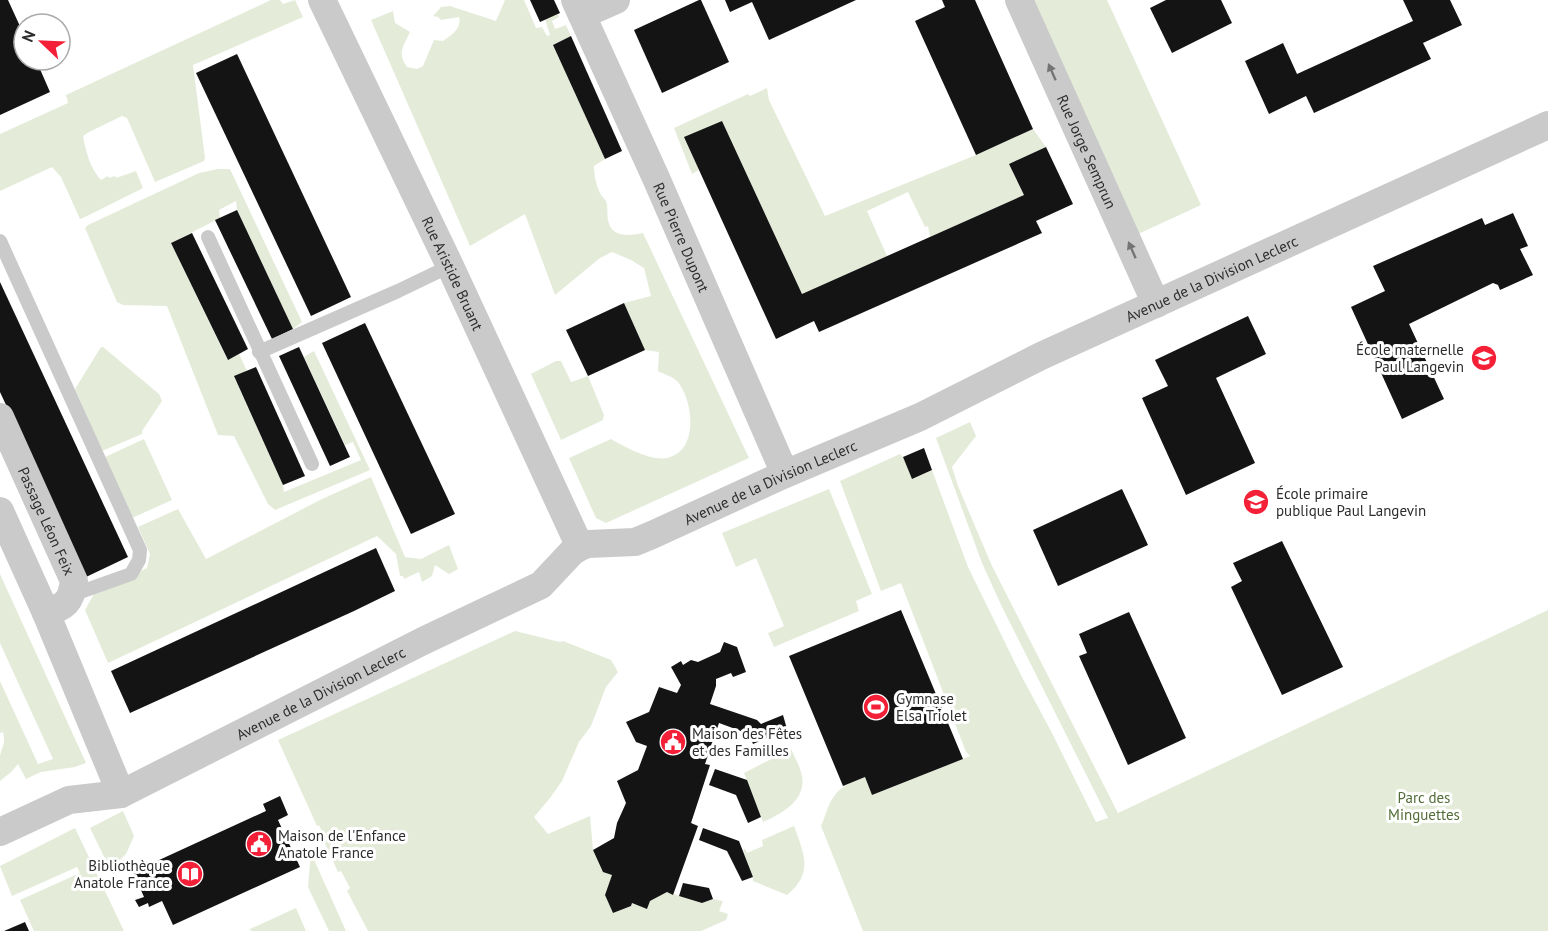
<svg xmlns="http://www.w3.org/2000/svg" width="1548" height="931" viewBox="0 0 1548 931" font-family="'PT Sans',sans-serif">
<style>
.green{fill:#e4ecd9}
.building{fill:#141414}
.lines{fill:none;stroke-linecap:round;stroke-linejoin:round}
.service{stroke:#cacaca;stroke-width:14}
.minor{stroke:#cacaca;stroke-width:28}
.oneway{fill:#747474}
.labels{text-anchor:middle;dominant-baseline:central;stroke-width:6;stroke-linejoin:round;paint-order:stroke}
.street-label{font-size:15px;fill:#2d2d2d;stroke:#fff}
.poi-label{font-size:15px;fill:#2d2d2d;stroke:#fff;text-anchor:start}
.park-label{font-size:15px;fill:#526c37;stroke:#fff}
</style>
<rect width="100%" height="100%" fill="#fff"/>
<!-- green -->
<g class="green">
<path d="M271,0H280L283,4L295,0L303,17L193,65L205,158L204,161L155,182L127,118L122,116L89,132L83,136C86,152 90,168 101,180L108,176L109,178L115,176L116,178L136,171L143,188L85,217L80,219L61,177L52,167L0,191V134L68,103L66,95Z"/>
<path d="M505,0H524L536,28L542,27L547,36L550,35L545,19L558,14L559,17L552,21L555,29L566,25L571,36L553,45L605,159L594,166C594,176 596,184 600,193C601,196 604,198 606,201C608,206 607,214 608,220C611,238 630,236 643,233L749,458L606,523L596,518L569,458L611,439C625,447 650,461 667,458C697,451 693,410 683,390C682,389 679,383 678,382C673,377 664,374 658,371L659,352L645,350L624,303L651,296L644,268L631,260L612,252L600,258L555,295L525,214L470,246L371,20L393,11L395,23L410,32C403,47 397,53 407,67L417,69L423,66L434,40L443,41C451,35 462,29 459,17L441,20L438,17L433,16L441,7L450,6L496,21Z"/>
<polygon points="1029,0 1107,0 1201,205 1136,235"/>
<polygon points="767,88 769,100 825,216 976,155 1033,129 1046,147 1009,164 1024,195 930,237 928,226 925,227 908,192 867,211 887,256 802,294 722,121 685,137 699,170 692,174 674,128 748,94 750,96"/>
<polygon points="218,169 230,169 302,322 293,329 237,210 236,201 219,210 220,218 171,243 227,359 239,354 247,371 234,377 283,485 284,492 361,460 353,442 345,445 304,357 314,351 370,470 275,510 268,504 234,436 218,435 167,306 123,305 117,302 85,228 88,225 199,173"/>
<polygon points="101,347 103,347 159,394 162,401 142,431 142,434 102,451 75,389"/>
<polygon points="556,361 561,361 571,382 588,376 604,415 603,420 561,440 531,374"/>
<path d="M970,422L976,436L952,467L958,486L992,566L1118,813L1548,610V931H863L821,826C825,818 826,810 830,803C839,786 848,784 865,777L872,795L970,756L966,752L901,583L881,591L840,481L900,454L903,457L912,479L932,470L968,567L1021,675L1052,733L1096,822L1108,818L1002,607L982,563L936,438Z"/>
<polygon points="144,439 172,500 132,518 105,457"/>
<polygon points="371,477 405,557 421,559 449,545 458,569 449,574 435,565 432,576 422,582 419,572 404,579 403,576 400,576 396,554 377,536 108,663 85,610 94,594 147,568 150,554 138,527 178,509 206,559 322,499"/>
<polygon points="829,489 872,594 856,601 859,611 774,647 768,633 784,626 756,558 736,567 722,533"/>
<path d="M0,574L86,763L75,767L41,772L26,779L18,764L11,772L0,781C0,773 0,764 0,756C2,746 6,744 3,732L0,733V681L38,764L53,759L0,643Z"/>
<polygon points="515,631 560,642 563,641 611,660 618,672 606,687 591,726 579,742 562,781 550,798 534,817 548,834 590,816 593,850 612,875 605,895 613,913 631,906 632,903 647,909 650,901 667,892 702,903 713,899 723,901 719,911 728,914 726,920 701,931 368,931 347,891 350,888 341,871 338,872 321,835 323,834 319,825 317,826 278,740"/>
<path d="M791,749C794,756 799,764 801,772C809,799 783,813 763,822L744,773Z"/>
<polygon points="123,811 134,836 126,854 110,869 90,828"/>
<path d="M794,826C804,854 814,873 787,895L753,881V877L743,850L745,849L747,853L763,846L762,840Z"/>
<polygon points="75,828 124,931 34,931 20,900 80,873 77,867 12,896 0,866"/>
<polygon points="311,853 346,931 329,931 308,887"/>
<polygon points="296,908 306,931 251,931 250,929"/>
</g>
<!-- building -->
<g class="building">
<polygon points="0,0 8,0 24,35 24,60 36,60 50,92 0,115"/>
<polygon points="530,0 554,0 560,13 540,22"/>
<polygon points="699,0 701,0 729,62 662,93 634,30"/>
<polygon points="725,0 856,0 769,40 752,2 730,12"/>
<polygon points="942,0 975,0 1033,129 976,155 915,21 945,7"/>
<polygon points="1166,0 1221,0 1232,23 1172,53 1150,8"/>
<polygon points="1403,0 1450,0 1462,25 1423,43 1431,59 1314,113 1306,96 1269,114 1245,61 1283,43 1297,74 1413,21"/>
<polygon points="571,36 622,151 605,159 553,45"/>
<polygon points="237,54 351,297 311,316 196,73"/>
<polygon points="722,121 802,294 1024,195 1009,164 1046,147 1073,204 1036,221 1042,233 819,332 814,321 776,339 684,137"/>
<polygon points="237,210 293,329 272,339 215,220"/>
<polygon points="1513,213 1528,246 1520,249 1533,275 1500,290 1498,285 1493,283 1409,324 1444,399 1402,419 1351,307 1385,291 1373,266 1482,218 1485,225"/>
<polygon points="192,233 248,349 228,360 171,243"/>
<polygon points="0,282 128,557 86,577 0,392"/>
<polygon points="624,303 645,350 588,376 566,330"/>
<polygon points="1248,316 1266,354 1216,378 1255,463 1186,495 1142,398 1168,386 1155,360"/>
<polygon points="365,323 455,514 411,534 322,343"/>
<polygon points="299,347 350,457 330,466 279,356"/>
<polygon points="256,367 305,476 283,485 234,376"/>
<polygon points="924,448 932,470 912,479 903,457"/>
<polygon points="1122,489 1148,545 1058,586 1033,530"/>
<polygon points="1282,541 1343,667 1282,695 1231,587 1242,581 1233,563"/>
<polygon points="376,548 395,591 354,611 130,713 111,671"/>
<polygon points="901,610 963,759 872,795 865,777 843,786 789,656"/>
<polygon points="1129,612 1186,738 1128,765 1079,656 1087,653 1079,634"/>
<polygon points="724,642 737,647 746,672 733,677 731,673 716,679 716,686 710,704 757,720 761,724 783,715 787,729 753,744 749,734 719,723 705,764 710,765 691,823 698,826 673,895 667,892 650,901 647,909 632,903 631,906 613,913 605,895 612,875 603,872 593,850 614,838 617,823 626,803 617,781 638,770 647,746 636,742 626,722 649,712 659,687 677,693 681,685 671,667 681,661 683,665 691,660 698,662 720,652"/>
<polygon points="715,769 747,780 761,817 748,823 736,795 709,785"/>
<polygon points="280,796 288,815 278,820 300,867 173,925 162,901 149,907 148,903 139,907 135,900 144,897 133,872 266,811 263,804"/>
<polygon points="703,828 739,841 753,877 742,881 727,851 699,840"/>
<polygon points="683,883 709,888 713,899 702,903 679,896"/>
<polygon points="25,922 29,931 4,931"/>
</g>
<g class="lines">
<!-- service -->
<g class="service">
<polyline points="208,237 312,464"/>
<polyline points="0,241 140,550 139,560 131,574 72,595"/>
<polyline points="259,352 398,291 450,266"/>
</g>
<!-- minor -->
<g class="minor">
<path id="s1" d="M322,0L450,266L580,547"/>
<path id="s2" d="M575,0L656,178L785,474"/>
<path id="s3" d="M1019,0L1156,304"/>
<polyline points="582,15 616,0"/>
<path id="s4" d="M0,417L74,581C71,603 65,606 46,613"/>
<polyline points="0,511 46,613 121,794"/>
<path id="s5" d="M0,832L69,800L121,794L423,641L541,585L572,552L580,547L588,544L635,542L652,535L785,474L920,417L1041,356L1548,125"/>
</g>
</g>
<!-- one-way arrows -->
<defs><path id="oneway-solid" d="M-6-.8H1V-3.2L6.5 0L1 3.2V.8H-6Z" transform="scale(1.5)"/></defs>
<g class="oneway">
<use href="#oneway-solid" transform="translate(1052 72) rotate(-114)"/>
<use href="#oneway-solid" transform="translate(1132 250) rotate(-114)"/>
</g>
<!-- icons -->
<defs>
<g id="school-disc" transform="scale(1.35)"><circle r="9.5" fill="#f42038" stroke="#fff"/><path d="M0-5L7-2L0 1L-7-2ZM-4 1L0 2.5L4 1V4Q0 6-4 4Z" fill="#fff"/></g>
<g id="stadium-disc" transform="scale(1.35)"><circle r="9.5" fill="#f42038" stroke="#fff"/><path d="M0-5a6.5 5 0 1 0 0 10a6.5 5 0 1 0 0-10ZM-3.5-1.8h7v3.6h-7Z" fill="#fff"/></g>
<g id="civic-disc" transform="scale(1.35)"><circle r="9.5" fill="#f42038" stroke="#fff"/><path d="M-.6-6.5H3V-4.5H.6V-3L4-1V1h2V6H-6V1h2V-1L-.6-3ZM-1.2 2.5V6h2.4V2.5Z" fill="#fff"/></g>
<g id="library-disc" transform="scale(1.35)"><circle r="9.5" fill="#f42038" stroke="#fff"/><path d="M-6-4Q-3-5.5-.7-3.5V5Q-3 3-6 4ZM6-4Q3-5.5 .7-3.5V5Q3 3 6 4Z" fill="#fff"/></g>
</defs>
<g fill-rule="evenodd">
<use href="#school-disc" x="1484" y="358"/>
<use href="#school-disc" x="1256" y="502"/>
<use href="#stadium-disc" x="876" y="707"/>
<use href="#civic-disc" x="673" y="742"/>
<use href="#civic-disc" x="259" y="844"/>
<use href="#library-disc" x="190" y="874"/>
</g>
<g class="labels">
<!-- street labels -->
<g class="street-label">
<text stroke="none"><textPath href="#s3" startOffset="166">Rue Jorge Semprun</textPath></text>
<text stroke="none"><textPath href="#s2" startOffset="260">Rue Pierre Dupont</textPath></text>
<text stroke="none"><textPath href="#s1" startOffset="303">Rue Aristide Bruant</textPath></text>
<text stroke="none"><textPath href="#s5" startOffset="1342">Avenue de la Division Leclerc</textPath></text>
<text stroke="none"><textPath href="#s5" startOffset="856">Avenue de la Division Leclerc</textPath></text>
<text stroke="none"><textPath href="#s4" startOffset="114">Passage Léon Feix</textPath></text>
<text stroke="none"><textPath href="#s5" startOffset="352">Avenue de la Division Leclerc</textPath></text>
</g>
<!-- poi labels -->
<g class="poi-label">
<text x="1464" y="349" text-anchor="end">École maternelle<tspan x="1464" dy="17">Paul Langevin</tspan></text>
<text x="1276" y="493">École primaire<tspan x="1276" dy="17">publique Paul Langevin</tspan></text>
<text x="896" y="698">Gymnase<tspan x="896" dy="17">Elsa Triolet</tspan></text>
<text x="692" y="733">Maison des Fêtes<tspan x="692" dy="17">et des Familles</tspan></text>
<text x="278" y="835">Maison de l'Enfance<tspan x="278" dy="17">Anatole France</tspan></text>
<text x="170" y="865" text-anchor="end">Bibliothèque<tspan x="170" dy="17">Anatole France</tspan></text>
</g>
<!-- park labels -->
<g class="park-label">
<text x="1424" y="797">Parc des<tspan x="1424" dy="17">Minguettes</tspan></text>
</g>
</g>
<!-- north arrow -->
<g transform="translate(42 42) rotate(293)"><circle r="28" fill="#ffffff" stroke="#ababab" stroke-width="1.5"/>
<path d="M0-4.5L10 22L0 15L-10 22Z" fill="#f42038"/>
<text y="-9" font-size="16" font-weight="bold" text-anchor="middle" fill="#2d2d2d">N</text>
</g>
</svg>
